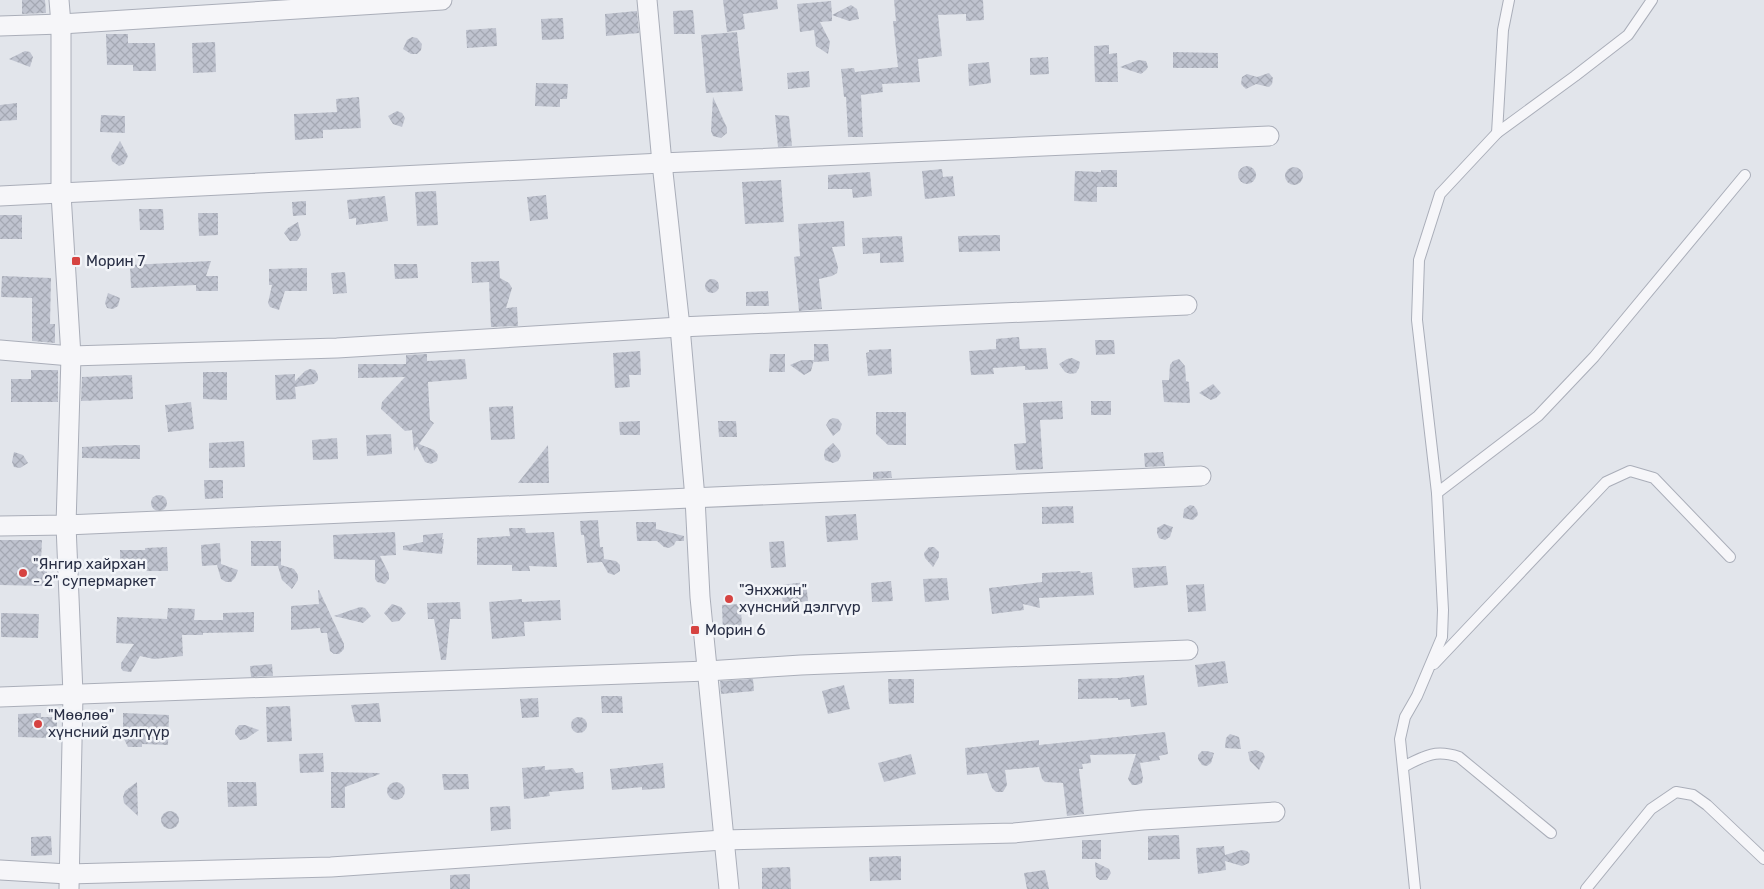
<svg xmlns="http://www.w3.org/2000/svg" width="1764" height="889" viewBox="0 0 1764 889" font-family="Rubik,sans-serif">
<style>
.building{fill:url(#building-cross-hatch)}
.lines{fill:none;stroke-linecap:round;stroke-linejoin:round}
.service-casing{stroke:#aaaeb9;stroke-width:12}
.minor-casing{stroke:#aaaeb9;stroke-width:21}
.service{stroke:#f6f6f9;stroke-width:10}
.minor{stroke:#f6f6f9;stroke-width:19}
.poi-dot{fill:#d64341;stroke:#f2f4f8;stroke-width:2}
.labels{text-anchor:middle;dominant-baseline:central;stroke-width:5;stroke-linejoin:round;paint-order:stroke}
.poi-label{font-size:15px;fill:#292f45;stroke:#f2f4f8;text-anchor:start}
</style>
<defs>
<pattern id="building-cross-hatch" width="8" height="8" patternUnits="userSpaceOnUse" patternTransform="scale(1.25)"><rect width="8" height="8" fill="#bfc3cf"/><path d="M0 0l8 8M0 8l8-8" fill="none" stroke="#a4a8b3"/></pattern>
</defs>
<rect width="100%" height="100%" fill="#e2e5eb"/>
<!-- building -->
<g class="building">
<polygon points="22,0 45,0 46,13 22,14"/>
<polygon points="723,0 777,0 778,9 743,14 745,29 727,32"/>
<polygon points="894,0 983,0 984,20 966,21 966,14 938,15 942,56 918,59 920,82 882,84 883,92 861,95 863,137 848,137 846,97 844,97 841,69 854,68 855,72 898,67 893,21 896,21"/>
<polygon points="831,1 832,15 851,5 857,9 859,19 849,21 832,15 832,21 820,22 830,42 828,54 816,46 814,30 800,32 797,4"/>
<polygon points="693,10 695,34 674,34 673,11"/>
<polygon points="637,11 639,33 606,36 605,14"/>
<polygon points="563,18 564,39 542,40 541,19"/>
<polygon points="496,28 497,46 467,48 466,30"/>
<polygon points="737,32 743,91 706,93 701,35"/>
<polygon points="106,34 128,34 128,43 155,43 156,71 133,71 133,65 107,65"/>
<polygon points="412,37 417,38 422,44 421,50 417,54 411,54 403,49 407,40"/>
<polygon points="215,42 216,72 193,73 192,43"/>
<polygon points="1109,45 1109,54 1117,53 1118,82 1095,82 1094,46"/>
<polygon points="25,51 30,52 33,57 30,67 9,59"/>
<polygon points="1173,52 1218,53 1218,68 1173,68"/>
<polygon points="1048,57 1049,74 1030,75 1030,58"/>
<polygon points="1138,60 1146,61 1148,67 1146,70 1141,74 1120,67"/>
<polygon points="989,62 991,83 969,86 968,64"/>
<polygon points="809,71 810,87 788,89 787,73"/>
<polygon points="1269,73 1273,78 1272,84 1269,87 1256,84 1246,89 1241,84 1242,77 1247,74 1257,77"/>
<polygon points="536,83 568,84 567,99 560,99 560,107 535,106"/>
<polygon points="359,97 361,128 323,130 323,138 295,140 294,114 337,112 336,99"/>
<polygon points="713,97 727,128 727,133 721,138 713,136 711,131"/>
<polygon points="17,103 17,120 0,121 0,105"/>
<polygon points="397,111 402,113 405,118 402,127 393,124 388,116"/>
<polygon points="101,115 125,116 125,133 100,132"/>
<polygon points="775,115 789,116 792,146 778,147"/>
<polygon points="120,141 128,156 124,164 119,166 112,161 111,156"/>
<circle cx="1247" cy="175" r="9"/>
<circle cx="1294" cy="176" r="9"/>
<polygon points="942,169 943,177 953,176 955,196 925,199 922,171"/>
<polygon points="1101,170 1117,170 1117,187 1097,187 1097,202 1074,201 1075,171 1101,172"/>
<polygon points="870,172 872,196 853,198 852,189 828,189 828,175"/>
<polygon points="781,180 784,222 745,224 742,182"/>
<polygon points="436,191 438,225 417,226 415,192"/>
<polygon points="546,195 548,219 530,221 527,197"/>
<polygon points="385,196 388,221 356,225 356,218 349,219 347,200"/>
<polygon points="306,201 306,215 293,216 292,202"/>
<polygon points="139,209 163,209 164,230 140,230"/>
<polygon points="198,213 218,213 218,235 199,236"/>
<rect x="0" y="215" width="22" height="24"/>
<polygon points="844,221 845,246 832,247 838,267 837,273 832,276 819,279 822,309 799,311 794,257 800,256 798,224"/>
<polygon points="298,222 301,235 297,241 290,241 284,233 288,228"/>
<polygon points="1000,235 1000,251 959,252 958,236"/>
<polygon points="902,236 904,262 880,263 880,253 863,254 862,238"/>
<polygon points="211,261 206,276 218,276 218,291 196,291 196,285 131,288 130,265"/>
<polygon points="499,261 500,278 509,283 512,288 506,308 517,307 518,326 491,327 489,282 472,283 471,262"/>
<polygon points="394,264 417,264 418,278 395,279"/>
<polygon points="307,268 307,291 285,291 279,310 270,307 268,303 272,285 269,285 269,269"/>
<polygon points="345,272 347,293 333,294 331,273"/>
<polygon points="2,276 51,278 50,324 55,324 55,343 32,341 32,298 1,297"/>
<circle cx="712" cy="286" r="7"/>
<polygon points="768,291 769,306 746,306 746,292"/>
<polygon points="108,293 120,298 118,306 113,309 107,308 105,303"/>
<polygon points="1019,337 1020,349 1046,348 1048,369 1025,370 1025,366 993,368 994,374 971,375 969,351 996,349 996,339"/>
<polygon points="1095,340 1114,340 1115,354 1096,355"/>
<polygon points="814,344 828,344 829,361 814,362"/>
<polygon points="891,349 892,374 868,376 866,353 869,352 869,350"/>
<polygon points="640,351 641,375 629,375 630,387 615,388 613,353"/>
<polygon points="427,354 427,361 465,359 467,379 428,382 430,420 434,423 419,444 434,450 438,455 437,461 431,464 425,462 417,446 414,451 412,430 405,431 381,409 382,402 405,377 358,378 358,364 406,364 406,355"/>
<polygon points="770,354 785,354 785,372 769,372"/>
<polygon points="1072,358 1080,362 1079,368 1076,373 1070,374 1065,372 1059,364 1067,359"/>
<polygon points="1179,359 1185,366 1186,381 1189,382 1190,403 1164,402 1162,380 1169,380 1170,365 1173,361"/>
<polygon points="802,360 814,360 811,371 804,375 790,365"/>
<polygon points="310,369 315,370 318,375 318,380 314,384 295,387 296,399 276,400 275,375 295,374 295,381 305,371"/>
<polygon points="31,370 58,370 58,402 11,402 11,379 31,379"/>
<polygon points="203,372 227,372 227,400 203,399"/>
<polygon points="132,375 133,399 81,401 82,377"/>
<polygon points="1213,384 1221,393 1216,398 1211,400 1199,393"/>
<polygon points="1062,401 1063,419 1040,420 1043,469 1016,470 1014,444 1026,443 1023,403"/>
<rect x="1091" y="401" width="20" height="14"/>
<polygon points="191,402 194,429 168,432 165,405"/>
<polygon points="513,406 515,439 491,440 489,407"/>
<polygon points="876,412 906,412 906,445 888,445 876,434"/>
<polygon points="833,418 838,419 842,424 840,430 833,436 826,425 829,420"/>
<polygon points="640,421 640,435 620,435 619,422"/>
<polygon points="718,421 736,421 737,437 719,437"/>
<polygon points="391,434 392,454 367,456 366,435"/>
<polygon points="337,438 338,459 313,460 312,440"/>
<polygon points="244,441 245,467 209,468 209,443"/>
<polygon points="833,443 840,451 841,456 838,461 833,463 825,460 824,455 825,450"/>
<polygon points="120,445 140,445 140,459 82,458 82,447"/>
<polygon points="548,445 549,483 518,483"/>
<polygon points="14,452 23,455 28,463 20,468 14,467 12,462"/>
<polygon points="1163,452 1165,466 1145,467 1144,453"/>
<polygon points="891,471 892,478 873,479 873,472"/>
<polygon points="204,480 223,480 223,498 205,499"/>
<circle cx="159" cy="503" r="8"/>
<polygon points="1190,505 1194,506 1197,510 1198,515 1193,520 1183,518 1184,509"/>
<polygon points="1073,506 1074,523 1042,524 1042,507"/>
<polygon points="856,514 858,540 827,542 825,516"/>
<polygon points="598,520 600,547 603,547 604,559 616,561 620,565 620,571 614,575 608,573 602,562 587,563 584,535 581,535 580,521"/>
<polygon points="636,522 656,522 656,529 684,536 684,541 676,541 674,545 669,548 664,547 657,541 637,541"/>
<polygon points="1164,524 1173,527 1170,537 1165,540 1159,538 1157,533 1157,528"/>
<polygon points="509,528 525,528 526,533 554,532 557,567 529,566 530,571 512,571 512,565 477,565 477,538 510,536"/>
<polygon points="395,532 396,555 380,556 389,574 389,579 385,584 377,582 375,579 375,560 334,559 333,535"/>
<polygon points="443,533 442,539 444,539 442,554 403,550 403,546 423,542 423,535"/>
<polygon points="0,540 42,540 41,561 47,562 47,586 0,585"/>
<polygon points="251,541 281,541 281,565 294,569 298,575 298,580 292,589 282,580 278,566 251,566"/>
<polygon points="784,541 786,567 771,568 769,542"/>
<polygon points="220,543 221,564 238,570 235,578 231,582 226,582 221,579 217,565 202,566 201,545"/>
<polygon points="167,547 168,571 146,571 146,569 120,568 120,550 145,550 145,548"/>
<polygon points="929,547 934,547 939,552 939,557 933,567 925,558 924,553"/>
<polygon points="1166,566 1168,585 1134,588 1132,568"/>
<polygon points="1080,571 1081,573 1092,572 1094,595 1039,598 1040,608 1023,604 1024,610 992,614 989,588 1042,582 1042,573"/>
<polygon points="947,578 949,600 925,602 923,579"/>
<polygon points="891,581 893,601 872,602 871,583"/>
<polygon points="806,582 808,601 783,604 781,585"/>
<polygon points="1204,584 1206,611 1188,612 1186,585"/>
<polygon points="318,590 319,590 344,644 344,649 339,654 334,654 330,651 327,633 321,633 320,628 291,630 291,606 319,604"/>
<polygon points="522,599 522,602 560,600 561,620 524,622 525,636 492,639 489,602"/>
<polygon points="460,602 461,619 450,619 446,660 441,660 434,619 428,619 427,603"/>
<polygon points="392,604 401,607 406,613 399,621 392,622 384,613"/>
<polygon points="741,604 742,633 723,634 722,605"/>
<polygon points="360,607 365,608 371,616 363,623 334,616"/>
<polygon points="168,608 195,609 194,620 223,620 223,613 254,612 254,632 203,633 203,635 182,635 183,656 154,659 140,656 131,672 123,671 121,668 121,663 134,644 116,643 117,617 167,619"/>
<polygon points="1,613 39,614 38,638 1,637"/>
<polygon points="1225,661 1228,683 1198,687 1195,665"/>
<polygon points="272,664 273,676 251,677 250,666"/>
<polygon points="1144,675 1147,705 1131,707 1130,699 1118,700 1118,698 1078,699 1078,679 1118,678"/>
<polygon points="753,679 754,691 721,694 720,681"/>
<polygon points="888,679 914,679 914,703 889,704"/>
<polygon points="844,685 850,709 828,714 822,691"/>
<polygon points="601,696 622,696 623,713 602,713"/>
<polygon points="538,698 539,717 522,718 520,699"/>
<polygon points="379,703 381,722 355,722 351,705"/>
<polygon points="290,706 292,741 267,742 266,707"/>
<polygon points="41,713 41,717 57,717 57,731 51,731 51,738 18,737 18,714"/>
<polygon points="123,713 169,715 168,745 142,744 142,747 128,747 123,737"/>
<circle cx="579" cy="725" r="8"/>
<polygon points="239,725 245,725 259,730 246,739 240,740 235,734 235,730"/>
<polygon points="1165,732 1168,754 1159,756 1160,760 1140,763 1143,778 1142,783 1137,785 1132,785 1128,779 1136,754 1090,755 1091,763 1082,764 1083,769 1079,769 1084,814 1067,816 1063,783 1045,782 1042,779 1039,767 1005,770 1007,785 1003,792 996,792 992,788 987,773 967,775 965,748 1039,740 1039,745"/>
<polygon points="1230,734 1239,737 1241,749 1225,748 1226,738"/>
<polygon points="1256,750 1263,753 1265,757 1259,770 1250,761 1248,752"/>
<polygon points="1202,751 1207,751 1214,753 1211,763 1207,766 1202,765 1198,759 1198,755"/>
<polygon points="323,753 324,772 300,773 299,754"/>
<polygon points="911,754 916,774 884,782 878,763"/>
<polygon points="663,763 665,788 642,790 642,787 612,790 610,769"/>
<polygon points="545,766 545,770 573,768 576,773 583,772 584,789 549,792 550,796 524,799 522,768"/>
<polygon points="331,772 379,773 380,774 345,787 345,808 331,808"/>
<polygon points="442,774 468,774 469,789 444,790"/>
<polygon points="137,782 138,816 124,803 123,797 125,791"/>
<polygon points="227,782 256,782 257,806 228,807"/>
<circle cx="396" cy="791" r="9"/>
<polygon points="510,806 511,829 491,831 490,807"/>
<circle cx="170" cy="820" r="9"/>
<polygon points="1179,835 1180,859 1148,860 1148,836"/>
<polygon points="51,836 52,855 31,856 31,837"/>
<rect x="1082" y="840" width="19" height="19"/>
<polygon points="1224,846 1225,855 1242,850 1247,851 1250,854 1249,863 1242,866 1225,861 1226,870 1198,874 1196,848"/>
<polygon points="901,856 901,880 870,881 869,857"/>
<polygon points="1095,862 1109,869 1111,873 1107,880 1100,880 1096,877"/>
<polygon points="790,867 791,889 762,889 762,868"/>
<polygon points="1045,870 1049,889 1027,889 1024,873"/>
<polygon points="470,874 470,889 450,889 450,875"/>
</g>
<g class="lines">
<!-- service casing -->
<g class="service-casing">
<g id="service">
<polyline points="1497,133 1503,30 1509,0"/>
<polyline points="1437,493 1538,416 1594,357 1745,175"/>
<polyline points="1434,664 1606,482 1630,471 1654,478 1730,557"/>
<path d="M1403,767C1424,756 1435,749 1459,757L1551,833"/>
<polyline points="1415,889 1400,739 1405,717 1417,696 1442,637 1443,610 1437,493 1417,320 1419,260 1440,194 1497,133 1575,76 1628,35 1652,0"/>
<polyline points="1586,889 1651,809 1676,792 1693,795 1707,805 1764,859"/>
</g>
</g>
<!-- minor casing -->
<g class="minor-casing">
<g id="minor">
<polyline points="59,0 61,24 61,194 71,356 66,525 73,694 69,889"/>
<polyline points="647,0 662,163 680,327 695,498 700,597 729,889"/>
<polyline points="0,26 61,24 442,0"/>
<polyline points="0,196 662,163 1269,136"/>
<polyline points="0,350 71,356 337,348 680,327 1187,305"/>
<polyline points="0,526 66,525 1201,476"/>
<polyline points="0,697 707,671 801,665 1188,650"/>
<polyline points="0,870 68,874 331,867 723,840 1014,833 1143,820 1275,812"/>
</g>
</g>
<!-- service -->
<use href="#service" class="service"/>
<!-- minor -->
<use href="#minor" class="minor"/>
</g>
<!-- markers -->
<g class="poi-dot">
<rect x="71" y="256" width="10" height="10" rx="2.5"/>
<circle cx="23" cy="573" r="5"/>
<circle cx="729" cy="599" r="5"/>
<rect x="690" y="625" width="10" height="10" rx="2.5"/>
<circle cx="38" cy="724" r="5"/>
</g>
<g class="labels">
<!-- poi labels -->
<g class="poi-label">
<text x="86" y="261">Морин 7</text>
<text x="33" y="564">"Янгир хайрхан<tspan x="33" dy="17">- 2" супермаркет</tspan></text>
<text x="739" y="590">"Энхжин"<tspan x="739" dy="17">хүнсний дэлгүүр</tspan></text>
<text x="705" y="630">Морин 6</text>
<text x="48" y="715">"Мөөлөө"<tspan x="48" dy="17">хүнсний дэлгүүр</tspan></text>
</g>
</g>
</svg>
